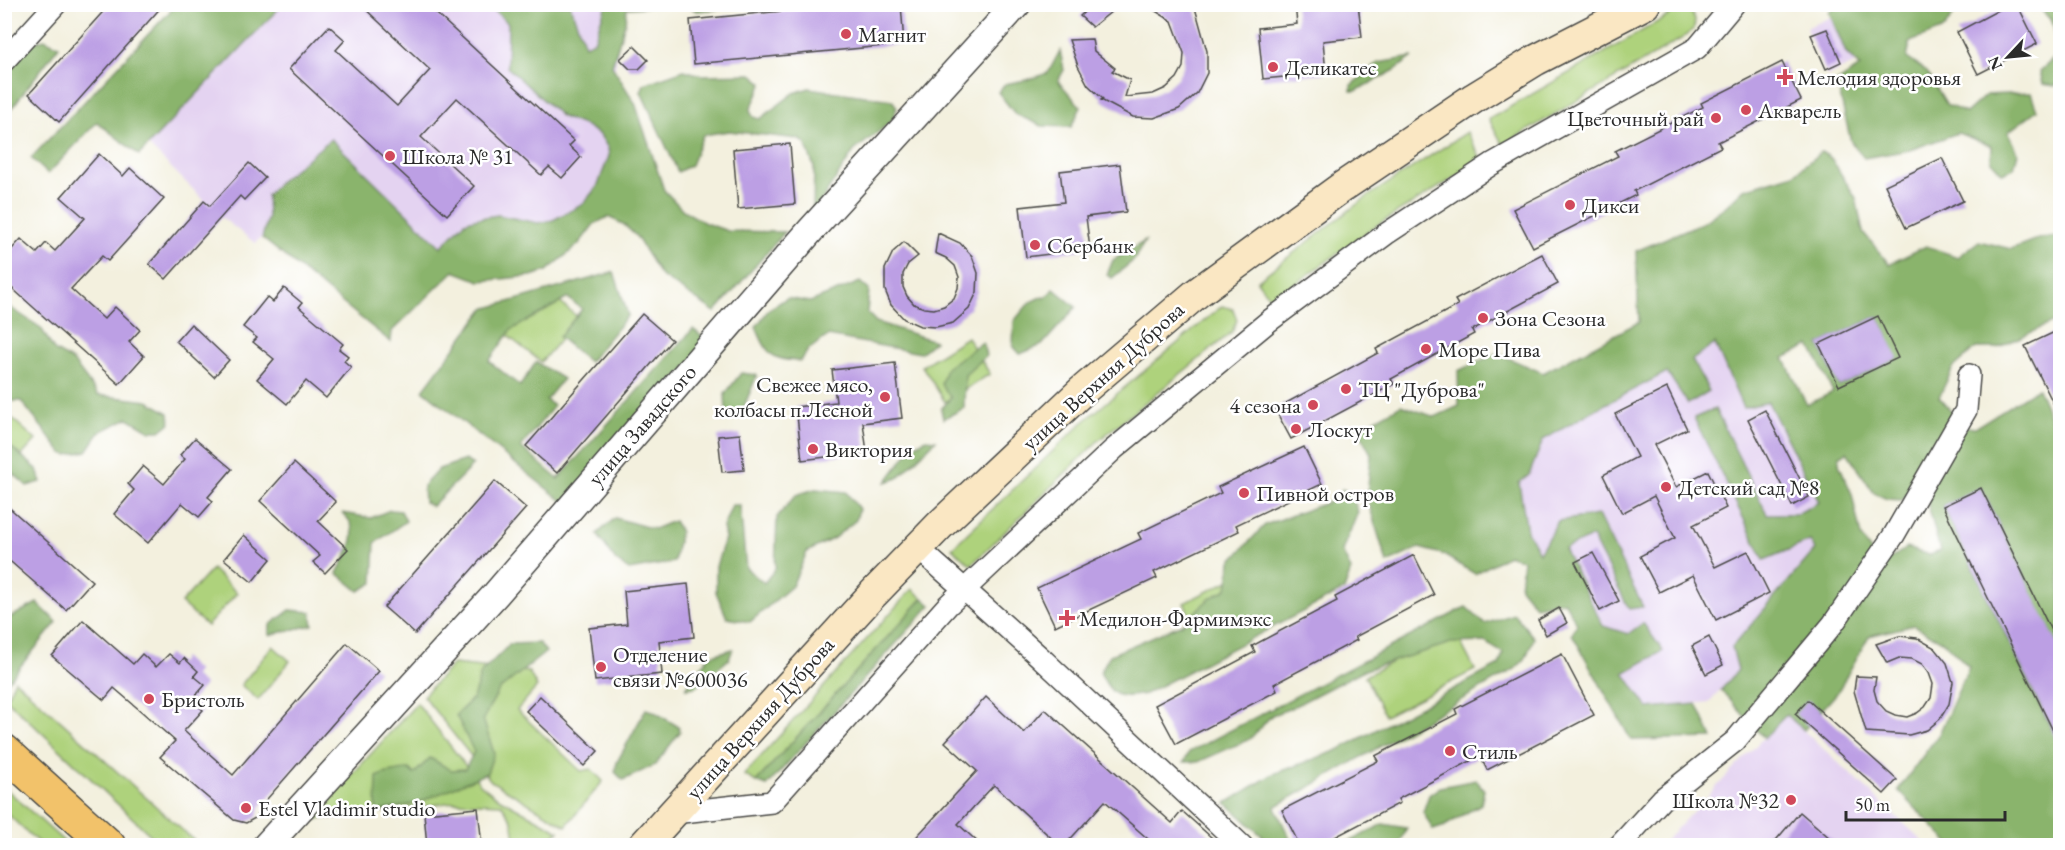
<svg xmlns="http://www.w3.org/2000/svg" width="2065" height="850" viewBox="0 0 2065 850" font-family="'EB Garamond',serif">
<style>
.built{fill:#e4d3f1}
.green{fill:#aed27c;stroke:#6c7e54;stroke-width:1.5}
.forest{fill:#8ab46c;stroke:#5a704c;stroke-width:1.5;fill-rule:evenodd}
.building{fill:#bc9fe4}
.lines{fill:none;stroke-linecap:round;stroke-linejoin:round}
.minor-casing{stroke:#494946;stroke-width:24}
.tertiary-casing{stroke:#494946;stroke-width:30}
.secondary-casing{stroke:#494946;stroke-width:33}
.primary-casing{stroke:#494946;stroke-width:36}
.minor{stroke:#fff;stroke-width:21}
.tertiary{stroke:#fff;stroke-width:27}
.secondary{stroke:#fae7c3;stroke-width:30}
.primary{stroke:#f2c26a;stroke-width:33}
.poi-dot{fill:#d1495b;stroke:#fff;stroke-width:2}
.labels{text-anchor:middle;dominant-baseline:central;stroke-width:5;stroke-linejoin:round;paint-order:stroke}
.poi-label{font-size:22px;fill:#2b2b2b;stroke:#fff;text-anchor:start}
.street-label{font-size:22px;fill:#2b2b2b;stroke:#fff}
</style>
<rect width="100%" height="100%" fill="#fff"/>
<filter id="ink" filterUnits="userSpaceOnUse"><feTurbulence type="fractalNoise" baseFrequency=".0167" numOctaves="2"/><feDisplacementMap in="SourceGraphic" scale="12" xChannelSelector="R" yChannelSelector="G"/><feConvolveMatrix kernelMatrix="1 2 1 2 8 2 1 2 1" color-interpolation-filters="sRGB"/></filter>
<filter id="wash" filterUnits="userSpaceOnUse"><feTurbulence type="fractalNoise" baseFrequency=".008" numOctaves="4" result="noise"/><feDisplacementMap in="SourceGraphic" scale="24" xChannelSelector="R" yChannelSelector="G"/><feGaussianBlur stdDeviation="1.35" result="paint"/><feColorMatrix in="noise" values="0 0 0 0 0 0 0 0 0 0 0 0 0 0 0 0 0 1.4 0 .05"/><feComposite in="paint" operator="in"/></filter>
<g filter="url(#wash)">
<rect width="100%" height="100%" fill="#f3f0de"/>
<!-- built -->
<g class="built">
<polygon points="246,5 626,5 613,79 624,183 541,268 454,271 392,331 268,231 255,243 221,217 133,130"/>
<polygon points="1842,12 1863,60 1827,76 1806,28"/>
<polygon points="1741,304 1854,537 1710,702 1624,711 1479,442"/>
<polygon points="1786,714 1927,845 1660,846"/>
</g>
<!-- green -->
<g class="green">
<polygon points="1680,9 1690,11 1695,20 1694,29 1681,39 1503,145 1489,119"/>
<polygon points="1467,132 1482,161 1377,225 1272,301 1257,281 1365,198"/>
<polygon points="552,296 579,318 541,362 494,325"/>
<polygon points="1222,306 1233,309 1237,320 1232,332 1098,441 971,565 952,548 1082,423"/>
<polygon points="967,337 990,374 945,402 922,366"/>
<polygon points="4,411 36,440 16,462 5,452"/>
<polygon points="212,569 237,593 207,626 181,603"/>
<polygon points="1232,579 1249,611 1200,636 1184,603"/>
<polygon points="912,589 923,598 756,782 744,775"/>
<polygon points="1454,630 1475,670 1385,716 1365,676"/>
<polygon points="273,646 290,661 258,700 241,685"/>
<polygon points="453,664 529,672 537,687 517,710 581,771 591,769 603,781 566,826 491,781 423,696"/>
<polygon points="15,680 199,845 161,845 6,699"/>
<polygon points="417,703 480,784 495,796 559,831 543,845 516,845 512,820 501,804 454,802 358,815 311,820"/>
<polygon points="5,788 68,845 41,845 5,812"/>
</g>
<!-- forest -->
<g class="forest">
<polygon points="176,5 282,5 139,155 97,122 48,174 31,158"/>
<polygon points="488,5 570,5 585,45 594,41 606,5 771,5 697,11 685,5 627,8 625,23 612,66 635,103 664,190 683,210 705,223 728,231 785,232 715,312 660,275 636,236 623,224 608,217 594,224 579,244 547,271 531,276 480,281 454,271 392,331 391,342 262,238 268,217 267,195 279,182 331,139 441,247 465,222 474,219 498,215 538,223 553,220 582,205 597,187 609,156 608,148 600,135 586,126 562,117 507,67 508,23"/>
<polygon points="1836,5 1960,5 1944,29 1910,42 1907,58 1927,72 1947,105 1966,113 1986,95 2031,93 2037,110 2008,132 2018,152 2014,168 2002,173 1991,161 1992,146 1958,133 1910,150 1864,158 1851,142 1837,82 1860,67 1846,53 1829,12"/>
<polygon points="2036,5 2060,5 2060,81 2055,86 2043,84 2040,71 2060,53 2052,21"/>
<polygon points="44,39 59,46 5,117 5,75 31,43"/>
<polygon points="1060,51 1064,70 1058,81 1081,107 1071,127 1042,126 1015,114 998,92 1005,84 1026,80 1048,73"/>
<polygon points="1413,57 1395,70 1356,91 1351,91 1351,85 1378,63"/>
<polygon points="684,70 701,75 752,74 763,83 750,110 753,117 760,119 794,93 809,88 892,100 897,107 892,121 854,151 813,213 814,167 805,143 798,139 729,131 703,135 691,165 678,172 641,92 644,84"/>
<path d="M1821,152L1831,158L1856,198L1863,232L1889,264L1926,246L1958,257L1979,241L2011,249L2037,239L2060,236V321H2056L1997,348H1976L1953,368L1939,397L1966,427H1976L2038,388L2060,441V651L1981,488L1943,506L2060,747V845H1951L1898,790L1939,734L1969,667L1944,642L1914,625L1869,636L1837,693L1804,730L1786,715L1764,738L1721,690L1738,670L1732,647L1815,550L1810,541L1764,560L1694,418L1715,409L1767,514H1797L1819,502L1768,402L1743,408L1715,344L1692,360L1709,391L1688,404L1667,372L1596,409L1543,440L1529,475L1519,483L1527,531L1539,553L1558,521L1598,515L1643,607L1629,609L1592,537L1564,549L1603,626L1628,634L1643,623L1663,651L1624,673L1648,708L1697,704L1712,738L1631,740L1572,634L1577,624L1564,601L1535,606L1520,587L1523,560L1508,555L1475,574L1442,554L1419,548L1387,563L1367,498L1371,454L1358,429L1401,405L1435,417L1459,406L1458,371L1497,353L1543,373L1639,322L1636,251L1704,222L1727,205L1744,189L1794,174ZM1878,316L1897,358L1839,386L1819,344ZM1810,345L1833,392L1807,405L1784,358ZM1847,452L1874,493L1887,499L1902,500L1921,477L1940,551L1930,555L1906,548L1884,563L1878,561L1861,537L1852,494L1839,464V457Z"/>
<polygon points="1145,241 1134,260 1112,278 1107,275 1113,260"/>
<polygon points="614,272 628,315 589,362 559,337 582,309 568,298 511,330 489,361 520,386 536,362 563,379 546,400 554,406 521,447 558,479 693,329 709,342 566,504 423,390 484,309"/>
<path d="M860,282L869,290L867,312L876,322L935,341L920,353L828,336L808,350L801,361C770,360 768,355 756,327L769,309L787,298L810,302Z"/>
<polygon points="1054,289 1076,307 1042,345 1020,354 1013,346 1014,321 1030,302 1043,296 1045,298"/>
<polygon points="5,304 41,328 54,350 73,361 98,395 148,401 169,413 170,423 160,431 150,431 128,418 100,432 87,451 67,455 62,453 21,401 5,401"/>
<polygon points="983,342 986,356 965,375 964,408 943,419 941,409 951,398 941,384 946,368"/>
<polygon points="741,373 757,375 741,414 726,412 725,394"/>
<polygon points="926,439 936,440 898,478 886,482 912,447"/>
<polygon points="5,442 37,469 41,482 27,486 5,466"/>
<polygon points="465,460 473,465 432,506 424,502 423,486 439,469"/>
<polygon points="815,489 846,492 859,509 856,520 834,538 807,552 792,586 750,622 727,618 716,592 716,566 725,538 723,527 732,505 740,505 746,568 764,583 775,569 777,517 796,495"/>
<path d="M1342,489L1351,493L1358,512L1342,551L1351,570L1344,590L1145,694C1117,699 1112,697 1100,672L1110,655L1182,624L1210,598L1227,589L1231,561L1265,525L1340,498Z"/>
<path d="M390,510L401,511L406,521L375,543L373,583L359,591L337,573C347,554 364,530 342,513L371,518Z"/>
<polygon points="615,518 654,529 674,521 680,531 674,562 629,570 616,561 597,534"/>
<polygon points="923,598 931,605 767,786 756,782"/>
<polygon points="37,603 57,622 5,685 5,612 11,617"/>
<polygon points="1466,607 1485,624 1514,614 1534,638 1525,659 1515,669 1275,807 1293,845 1272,845 1226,803 1273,774 1336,751 1499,665 1503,653 1485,642 1451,643 1362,671 1289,709 1272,715 1250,739 1198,762 1184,762 1189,752"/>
<polygon points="290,610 311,612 313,625 269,635 270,625"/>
<polygon points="539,643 546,652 499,690 483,719 494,753 487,773 418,803 376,812 377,777 383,774 409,769 414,774 430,758 451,770 465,769 474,752 456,715 473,698 481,673 510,644"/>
<polygon points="733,649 729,659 696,687 686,688 709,656"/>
<polygon points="646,709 653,711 679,727 680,732 655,765 623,780 615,772 617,762"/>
<polygon points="1476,780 1484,790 1481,804 1445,826 1433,830 1423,812 1429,795 1440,787"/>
<polygon points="1383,824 1407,828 1399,845 1343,845"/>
</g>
<g id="blocks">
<!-- building -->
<g class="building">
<polygon points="110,4 164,4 59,122 29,94"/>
<polygon points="360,4 426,4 574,141 569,146 581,157 562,178 549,167 541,175 457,98 421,137 474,186 447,215 289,69 329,26 345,40 336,50 397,106 430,70"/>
<polygon points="854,4 901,4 904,44 694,64 690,20"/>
<polygon points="1093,4 1121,4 1092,27 1080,16"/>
<polygon points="1144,4 1194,4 1207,51 1207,73 1197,93 1179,109 1154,118 1133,117 1101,100 1103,99 1088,85 1078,66 1069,40 1092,39 1094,51 1115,68 1112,71 1130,80 1125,97 1153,94 1166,88 1177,78 1183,67 1184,53 1172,21"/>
<polygon points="1295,4 1358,4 1362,37 1323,41 1326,73 1263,79 1258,28 1297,24"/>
<polygon points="2010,4 2017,4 2037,44 1978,74 1957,32"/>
<polygon points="1827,29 1841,62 1826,69 1811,35"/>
<polygon points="634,46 648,60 639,69 630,69 620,59"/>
<polygon points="1782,62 1801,100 1718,142 1721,147 1634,191 1636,195 1533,247 1513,209 1618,156 1615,151 1703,107 1701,103"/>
<polygon points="790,144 795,204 738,209 733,149"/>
<polygon points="99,154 123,176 130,168 164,199 108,261 102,256 71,289 104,319 115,307 140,330 129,342 144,356 119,384 4,281 4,258 21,239 37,253 46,243 55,251 85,218 61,197"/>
<polygon points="1942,158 1963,201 1906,228 1885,185"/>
<polygon points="249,163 265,178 244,200 240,196 166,279 149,264 204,201 210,206"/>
<polygon points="1120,164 1126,212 1086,217 1090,249 1026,257 1020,207 1064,202 1060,171"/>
<polygon points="938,233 960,243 972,256 978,273 977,292 969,309 953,323 936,327 920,326 904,319 891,305 885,290 885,269 893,252 904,242 918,256 908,264 903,274 903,287 907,296 914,304 924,308 934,309 944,306 954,298 958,288 959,277 955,266 946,258 935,253"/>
<polygon points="1542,254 1558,284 1472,330 1474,334 1391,379 1394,384 1291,439 1275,409 1378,353 1376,349 1458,305 1455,300"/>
<polygon points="284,288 302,303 299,307 343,344 339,349 348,356 344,361 351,367 326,398 306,381 287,404 257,379 274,359 253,342 257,338 243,327 267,297 273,302"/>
<polygon points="642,314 672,340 557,473 526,446"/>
<polygon points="1878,316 1898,358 1839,386 1819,344"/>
<polygon points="191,324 229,360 214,377 176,341"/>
<polygon points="2061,329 2061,419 2025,346"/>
<polygon points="895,363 902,418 863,423 867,452 802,460 796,407 836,402 832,370"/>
<polygon points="1667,388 1687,429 1654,445 1676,487 1708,471 1726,508 1693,525 1715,567 1748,551 1769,593 1716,620 1693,575 1659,592 1640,556 1675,538 1654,496 1622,513 1603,475 1637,457 1615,414"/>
<polygon points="1765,410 1809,497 1792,506 1748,419"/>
<polygon points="740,434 744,470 722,472 718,436"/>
<polygon points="195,438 232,469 208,497 213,501 199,517 182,503 148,543 114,514 134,490 128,484 143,466 164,484 185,459 180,455"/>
<polygon points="1304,447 1322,484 1236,525 1239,531 1154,572 1157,578 1055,626 1037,588 1141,539 1138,533 1221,493 1218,487"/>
<polygon points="294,463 336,502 318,521 348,549 325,573 313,562 320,556 260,501"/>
<polygon points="495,481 526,508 415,634 384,607"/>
<polygon points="1981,488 2061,651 2061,747 1943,506"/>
<polygon points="4,503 92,581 66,610 4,556"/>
<polygon points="244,535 271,559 252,582 224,559"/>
<polygon points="1593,553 1619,601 1600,611 1575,562"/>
<polygon points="1414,555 1434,595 1355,637 1357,640 1274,684 1277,691 1176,744 1155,705 1255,652 1252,646 1337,601 1335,597"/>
<polygon points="688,584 694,637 659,641 662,674 595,681 589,628 627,624 624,591"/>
<polygon points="1559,608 1567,623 1546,635 1538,620"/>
<polygon points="83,620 133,664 142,654 156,667 169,654 180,663 184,658 198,671 194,676 205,685 192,700 203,710 184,731 233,775 347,643 379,671 260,807 257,817 246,823 234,820 160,757 175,741 142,712 114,688 104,700 52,656"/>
<polygon points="1899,636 1917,638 1935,648 1947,663 1953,682 1949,704 1940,719 1927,730 1909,735 1866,732 1854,691 1856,676 1876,677 1874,690 1877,701 1886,711 1895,715 1907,717 1917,713 1925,707 1931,698 1933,684 1929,673 1922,664 1912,659 1899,658 1887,663 1876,644"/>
<polygon points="1709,637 1723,665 1706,674 1692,646"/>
<polygon points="1562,654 1594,715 1487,770 1480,756 1398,799 1400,803 1318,846 1300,846 1282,810 1378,761 1375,756 1457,714 1455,709"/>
<polygon points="540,696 598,751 584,766 526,711"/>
<polygon points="986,697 1024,733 1045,709 1172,823 1182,811 1221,846 1156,846 1105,801 1064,846 1060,846 994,785 958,824 982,846 908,846 977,771 945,742"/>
<polygon points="1808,700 1897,780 1884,794 1795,714"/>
<polygon points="478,808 482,846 427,846 424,813"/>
<polygon points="1800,812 1839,846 1771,846"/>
</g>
</g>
</g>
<g filter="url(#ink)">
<use href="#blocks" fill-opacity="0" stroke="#494946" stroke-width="1.5"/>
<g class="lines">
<!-- minor casing -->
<g class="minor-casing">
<g id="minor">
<polyline points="4,61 56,4"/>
<polyline points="918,548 1040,657 1242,846"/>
<polyline points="673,813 772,802 948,605 1114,449 1269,321 1386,234 1492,164 1697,48 1734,4"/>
<polyline points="1619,846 1662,799 1735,741 1833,624 1894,535 1966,410 1969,375"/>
</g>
</g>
<!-- tertiary casing -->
<g class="tertiary-casing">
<polyline id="tertiary" points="266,846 496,594 811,230 1017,4"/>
</g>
<!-- secondary casing -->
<g class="secondary-casing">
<polyline id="secondary" points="643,846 873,594 941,524 1082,391 1197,293 1342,187 1474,98 1536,60 1645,4"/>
</g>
<!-- primary casing -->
<g class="primary-casing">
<polyline id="primary" points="4,751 109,846"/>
</g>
<!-- minor -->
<use href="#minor" class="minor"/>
<!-- tertiary -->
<use href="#tertiary" class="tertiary"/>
<!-- secondary -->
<use href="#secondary" class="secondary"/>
<!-- primary -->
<use href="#primary" class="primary"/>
</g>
</g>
<!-- markers -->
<g class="poi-dot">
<circle cx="846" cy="34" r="6"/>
<circle cx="1273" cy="67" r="6"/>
<path d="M1782 68h6v6h6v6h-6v6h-6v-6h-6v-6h6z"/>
<circle cx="1746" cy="110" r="6"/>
<circle cx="1716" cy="118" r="6"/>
<circle cx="390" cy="156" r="6"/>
<circle cx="1570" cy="205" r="6"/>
<circle cx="1035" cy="245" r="6"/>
<circle cx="1483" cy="318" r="6"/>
<circle cx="1426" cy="349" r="6"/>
<circle cx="1346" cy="389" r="6"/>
<circle cx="885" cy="397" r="6"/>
<circle cx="1313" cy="405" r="6"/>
<circle cx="1296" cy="429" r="6"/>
<circle cx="813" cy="449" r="6"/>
<circle cx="1666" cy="487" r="6"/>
<circle cx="1244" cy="493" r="6"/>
<path d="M1064 609h6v6h6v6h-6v6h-6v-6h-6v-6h6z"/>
<circle cx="601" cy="667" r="6"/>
<circle cx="149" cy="699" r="6"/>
<circle cx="1450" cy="751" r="6"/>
<circle cx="1791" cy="800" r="6"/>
<circle cx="246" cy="808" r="6"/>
</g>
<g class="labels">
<!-- poi labels -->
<g class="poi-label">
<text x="858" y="34">Магнит</text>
<text x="1285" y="67">Деликатес</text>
<text x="1797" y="77">Мелодия здоровья</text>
<text x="1758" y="110">Акварель</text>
<text x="1704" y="118" text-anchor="end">Цветочный рай</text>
<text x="402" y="156">Школа № 31</text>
<text x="1582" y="205">Дикси</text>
<text x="1047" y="245">Сбербанк</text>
<text x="1495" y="318">Зона Сезона</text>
<text x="1438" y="349">Море Пива</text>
<text x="873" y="384" text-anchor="end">Свежее мясо,<tspan x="873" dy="25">колбасы п.Лесной</tspan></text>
<text x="1358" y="389">ТЦ "Дуброва"</text>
<text x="1301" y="405" text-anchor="end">4 сезона</text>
<text x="1308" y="429">Лоскут</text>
<text x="825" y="449">Виктория</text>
<text x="1678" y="487">Детский сад №8</text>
<text x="1256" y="493">Пивной остров</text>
<text x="1079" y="618">Медилон-Фармимэкс</text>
<text x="613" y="654">Отделение<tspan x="613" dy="25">связи №600036</tspan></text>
<text x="161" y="699">Бристоль</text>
<text x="1462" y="751">Стиль</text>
<text x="1779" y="800" text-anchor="end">Школа №32</text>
<text x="258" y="808">Estel Vladimir studio</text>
</g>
<!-- street labels -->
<g class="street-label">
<text transform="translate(1103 376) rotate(-42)">улица Верхняя Дуброва</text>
<text transform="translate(642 425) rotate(-49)">улица Завадского</text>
<text transform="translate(760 718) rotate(-48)">улица Верхняя Дуброва</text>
</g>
</g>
<!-- margin -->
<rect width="2065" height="850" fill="none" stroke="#fff" stroke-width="24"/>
<!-- north arrow -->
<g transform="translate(2008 57) rotate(244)" stroke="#ffffff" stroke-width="4.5" paint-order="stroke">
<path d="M0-4.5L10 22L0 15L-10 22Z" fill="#2b2b2b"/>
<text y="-9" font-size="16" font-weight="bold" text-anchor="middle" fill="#2b2b2b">N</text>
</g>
<!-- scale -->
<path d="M1846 811v9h159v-9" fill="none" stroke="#2b2b2b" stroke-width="3"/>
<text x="1855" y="811" font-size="18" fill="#2b2b2b" stroke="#ffffff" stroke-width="4.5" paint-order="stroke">50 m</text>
</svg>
